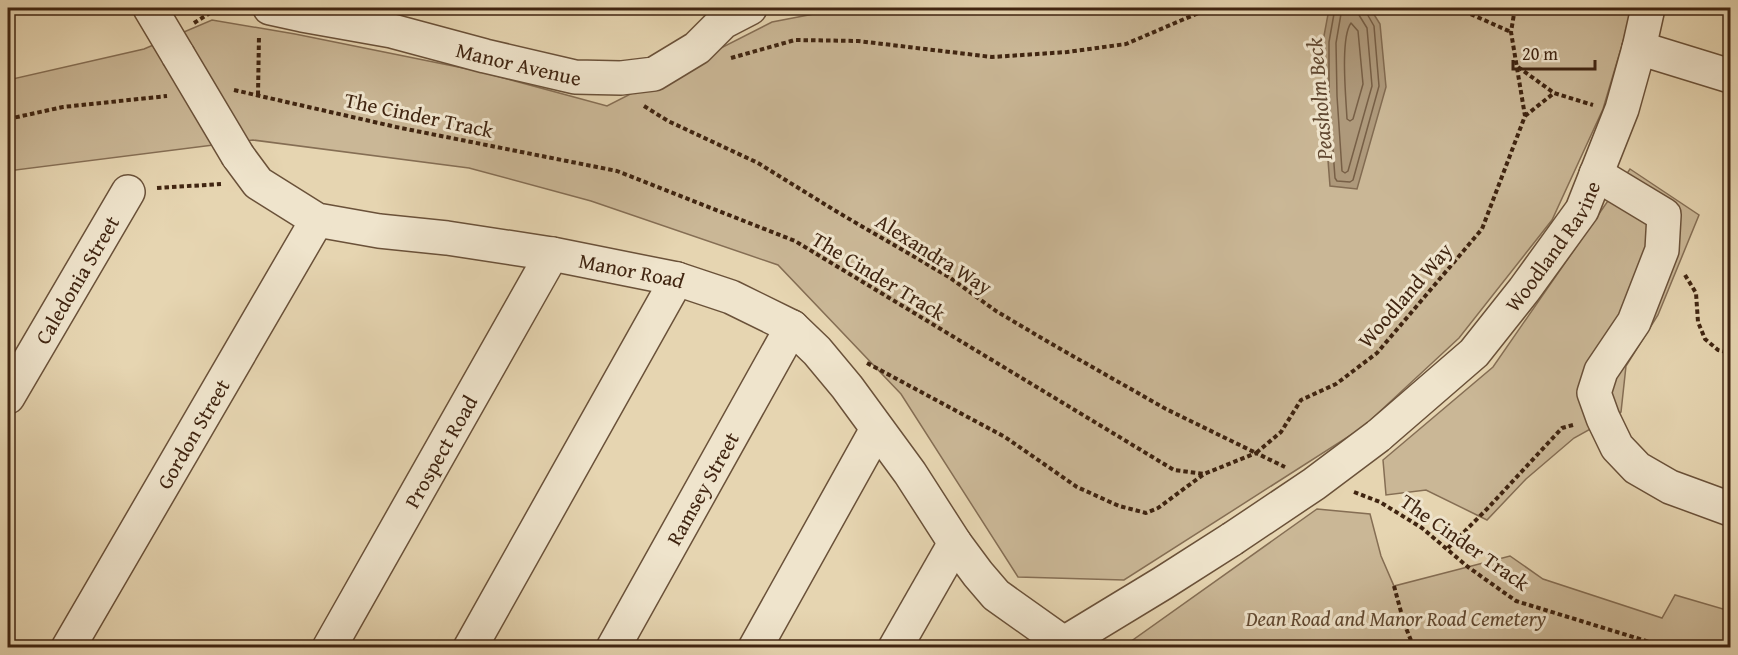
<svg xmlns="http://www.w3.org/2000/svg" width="1738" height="655" viewBox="0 0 1738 655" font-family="'Gentium Book Plus',serif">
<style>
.green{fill:#cab796;stroke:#856e54;stroke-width:1.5}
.water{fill:#ae997b;stroke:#826b51;stroke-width:1.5}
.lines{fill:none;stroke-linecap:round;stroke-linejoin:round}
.shore{stroke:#775f46;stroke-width:1.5}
.minor-casing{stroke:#6a5139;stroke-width:36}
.path{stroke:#402511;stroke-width:4;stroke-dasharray:4.5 3;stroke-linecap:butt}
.minor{stroke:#efe4cc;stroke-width:33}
.minor-bridge-casing{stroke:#6a5139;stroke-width:36;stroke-linecap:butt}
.minor-bridge{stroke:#efe4cc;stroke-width:33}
.labels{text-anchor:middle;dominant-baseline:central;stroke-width:6;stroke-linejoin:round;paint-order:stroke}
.street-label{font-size:21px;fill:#402511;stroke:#efe4cc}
.park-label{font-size:21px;font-style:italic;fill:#624a32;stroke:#efe4cc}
.water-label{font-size:22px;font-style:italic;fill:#614831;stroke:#efe4cc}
</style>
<rect width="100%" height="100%" fill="#e6d5b1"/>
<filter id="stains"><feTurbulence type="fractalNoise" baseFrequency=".00333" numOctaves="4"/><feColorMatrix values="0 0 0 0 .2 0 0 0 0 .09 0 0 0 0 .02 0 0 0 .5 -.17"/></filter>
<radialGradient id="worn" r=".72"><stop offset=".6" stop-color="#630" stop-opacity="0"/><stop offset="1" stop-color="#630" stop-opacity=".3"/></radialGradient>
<!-- green -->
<g class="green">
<polygon points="845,8 1633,8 1603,109 1552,220 1459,338 1362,428 1124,580 1018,577 901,394 778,265 591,201 469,168 253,140 8,171 8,80 144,49 212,20 295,34 478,71 607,106 772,22"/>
<polygon points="1630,169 1699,215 1658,315 1626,366 1621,412 1574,438 1526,479 1487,520 1426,490 1386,495 1383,460 1493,367"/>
<polygon points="1317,509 1370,514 1381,556 1394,586 1510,556 1543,579 1662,618 1675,595 1730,611 1730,647 1123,647"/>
</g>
<!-- water -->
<polygon class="water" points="1333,8 1370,8 1380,24 1386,87 1357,189 1330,186 1323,96 1323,41 1329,9"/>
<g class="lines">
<!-- shore -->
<g class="shore">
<polyline points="1335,8 1329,42 1329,96 1335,178 1337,181 1350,182 1353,180 1379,86 1374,26 1366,12 1365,8"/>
<polyline points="1342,8 1336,43 1337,96 1342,171 1345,173 1348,171 1372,86 1367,28 1359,15 1358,8"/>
<path d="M1351,23L1358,31L1363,84L1353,119L1350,121L1347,119C1346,98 1340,38 1351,23Z"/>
</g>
<!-- minor casing -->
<g class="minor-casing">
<g id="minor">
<polyline points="150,8 178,55"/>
<path id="s1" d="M270,8L302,15L392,31L485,56L575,77L621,78L654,74L697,48L723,22L750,8"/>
<polyline points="1639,48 1730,76"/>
<path id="s2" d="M238,156L258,183L317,220L379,231L447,238L552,254L677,279L731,297L792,327L817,351L847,387L910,473L955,543L978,574L996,595L1062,642V648"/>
<polyline points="1596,174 1664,215 1662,250 1634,322 1601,371 1594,393 1603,418 1617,447 1637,468 1670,487 1730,509"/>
<path id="s3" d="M8,397L128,192"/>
<path id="s4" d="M1378,436L1474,353L1524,290L1582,210L1622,109L1639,48L1648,8"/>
<path id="s5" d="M68,648L317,220"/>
<path id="s6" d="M329,648L552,254"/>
<polyline points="470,648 677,279"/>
<path id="s7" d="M613,648L792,327"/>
<polyline points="755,648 877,429"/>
<polyline points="895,648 955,543"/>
<polyline points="1056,648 1163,583 1232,539"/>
</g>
</g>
<!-- path -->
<g class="path">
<polyline points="1457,8 1511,32"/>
<polyline points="194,23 218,8"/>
<polyline points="731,58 795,40 858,41 992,57 1067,52 1126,44 1210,8"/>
<polyline points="1518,67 1554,93"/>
<polyline points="234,90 396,127 617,171 795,241 1174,470 1204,474 1256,453 1285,467"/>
<polyline points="258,95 259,35"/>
<polyline points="644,106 668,121 758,163 839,213 949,277 996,311 1050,343 1166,409 1256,453 1281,432 1301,400 1336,384 1377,353 1482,229 1525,116 1511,32 1515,8"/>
<polyline points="1525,116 1554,93 1593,105"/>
<polyline points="8,119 63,107 167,96"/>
<polyline points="157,188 221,184"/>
<polyline points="1685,275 1696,293 1698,322 1705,339 1718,350 1730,353"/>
<polyline points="867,363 1005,437 1077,487 1119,506 1146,513 1158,508 1204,474"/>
<polyline points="1354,492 1380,502 1422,528 1468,567 1516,601 1669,648"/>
<polyline points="1448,548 1488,508 1562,428 1573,425"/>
<polyline points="1394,586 1404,623 1414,648"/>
</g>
<!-- minor -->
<use href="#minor" class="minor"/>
<!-- minor-bridge casing -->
<g class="minor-bridge-casing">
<g id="minor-bridge">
<polyline points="178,55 238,156"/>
<polyline points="1232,539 1314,484 1378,436"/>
</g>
</g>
<!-- minor-bridge -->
<use href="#minor-bridge" class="minor-bridge"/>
</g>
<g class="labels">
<!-- street labels -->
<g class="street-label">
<text stroke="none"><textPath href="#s1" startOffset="255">Manor Avenue</textPath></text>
<text transform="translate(419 115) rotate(12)">The Cinder Track</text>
<text stroke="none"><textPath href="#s4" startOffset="260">Woodland Ravine</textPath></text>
<text transform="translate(934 254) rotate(32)">Alexandra Way</text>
<text stroke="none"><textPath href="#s2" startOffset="422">Manor Road</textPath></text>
<text transform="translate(879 276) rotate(31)">The Cinder Track</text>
<text stroke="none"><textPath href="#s3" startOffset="136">Caledonia Street</textPath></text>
<text transform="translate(1405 295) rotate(-49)">Woodland Way</text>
<text stroke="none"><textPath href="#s5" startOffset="248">Gordon Street</textPath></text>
<text stroke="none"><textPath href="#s6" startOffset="226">Prospect Road</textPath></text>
<text stroke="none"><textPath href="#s7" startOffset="183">Ramsey Street</textPath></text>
<text transform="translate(1465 542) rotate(35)">The Cinder Track</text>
</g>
<!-- park labels -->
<g class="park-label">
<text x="1396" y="618">Dean Road and Manor Road Cemetery</text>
</g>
<!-- water labels -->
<g class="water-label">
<text transform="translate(1319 99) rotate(-95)">Peasholm Beck</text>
</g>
</g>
<!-- margin -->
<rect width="1738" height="655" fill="none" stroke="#e6d5b1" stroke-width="30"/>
<rect x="9" y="9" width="1720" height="637" fill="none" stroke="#402511" stroke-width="3"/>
<rect x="15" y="15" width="1708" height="625" fill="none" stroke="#402511" stroke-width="1.5"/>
<!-- scale -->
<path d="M1513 60v9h82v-9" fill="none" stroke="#402511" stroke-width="3"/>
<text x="1522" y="60" font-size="18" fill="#402511" stroke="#efe4cc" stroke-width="4.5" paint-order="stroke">20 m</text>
<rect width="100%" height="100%" filter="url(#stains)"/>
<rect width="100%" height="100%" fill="url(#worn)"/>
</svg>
